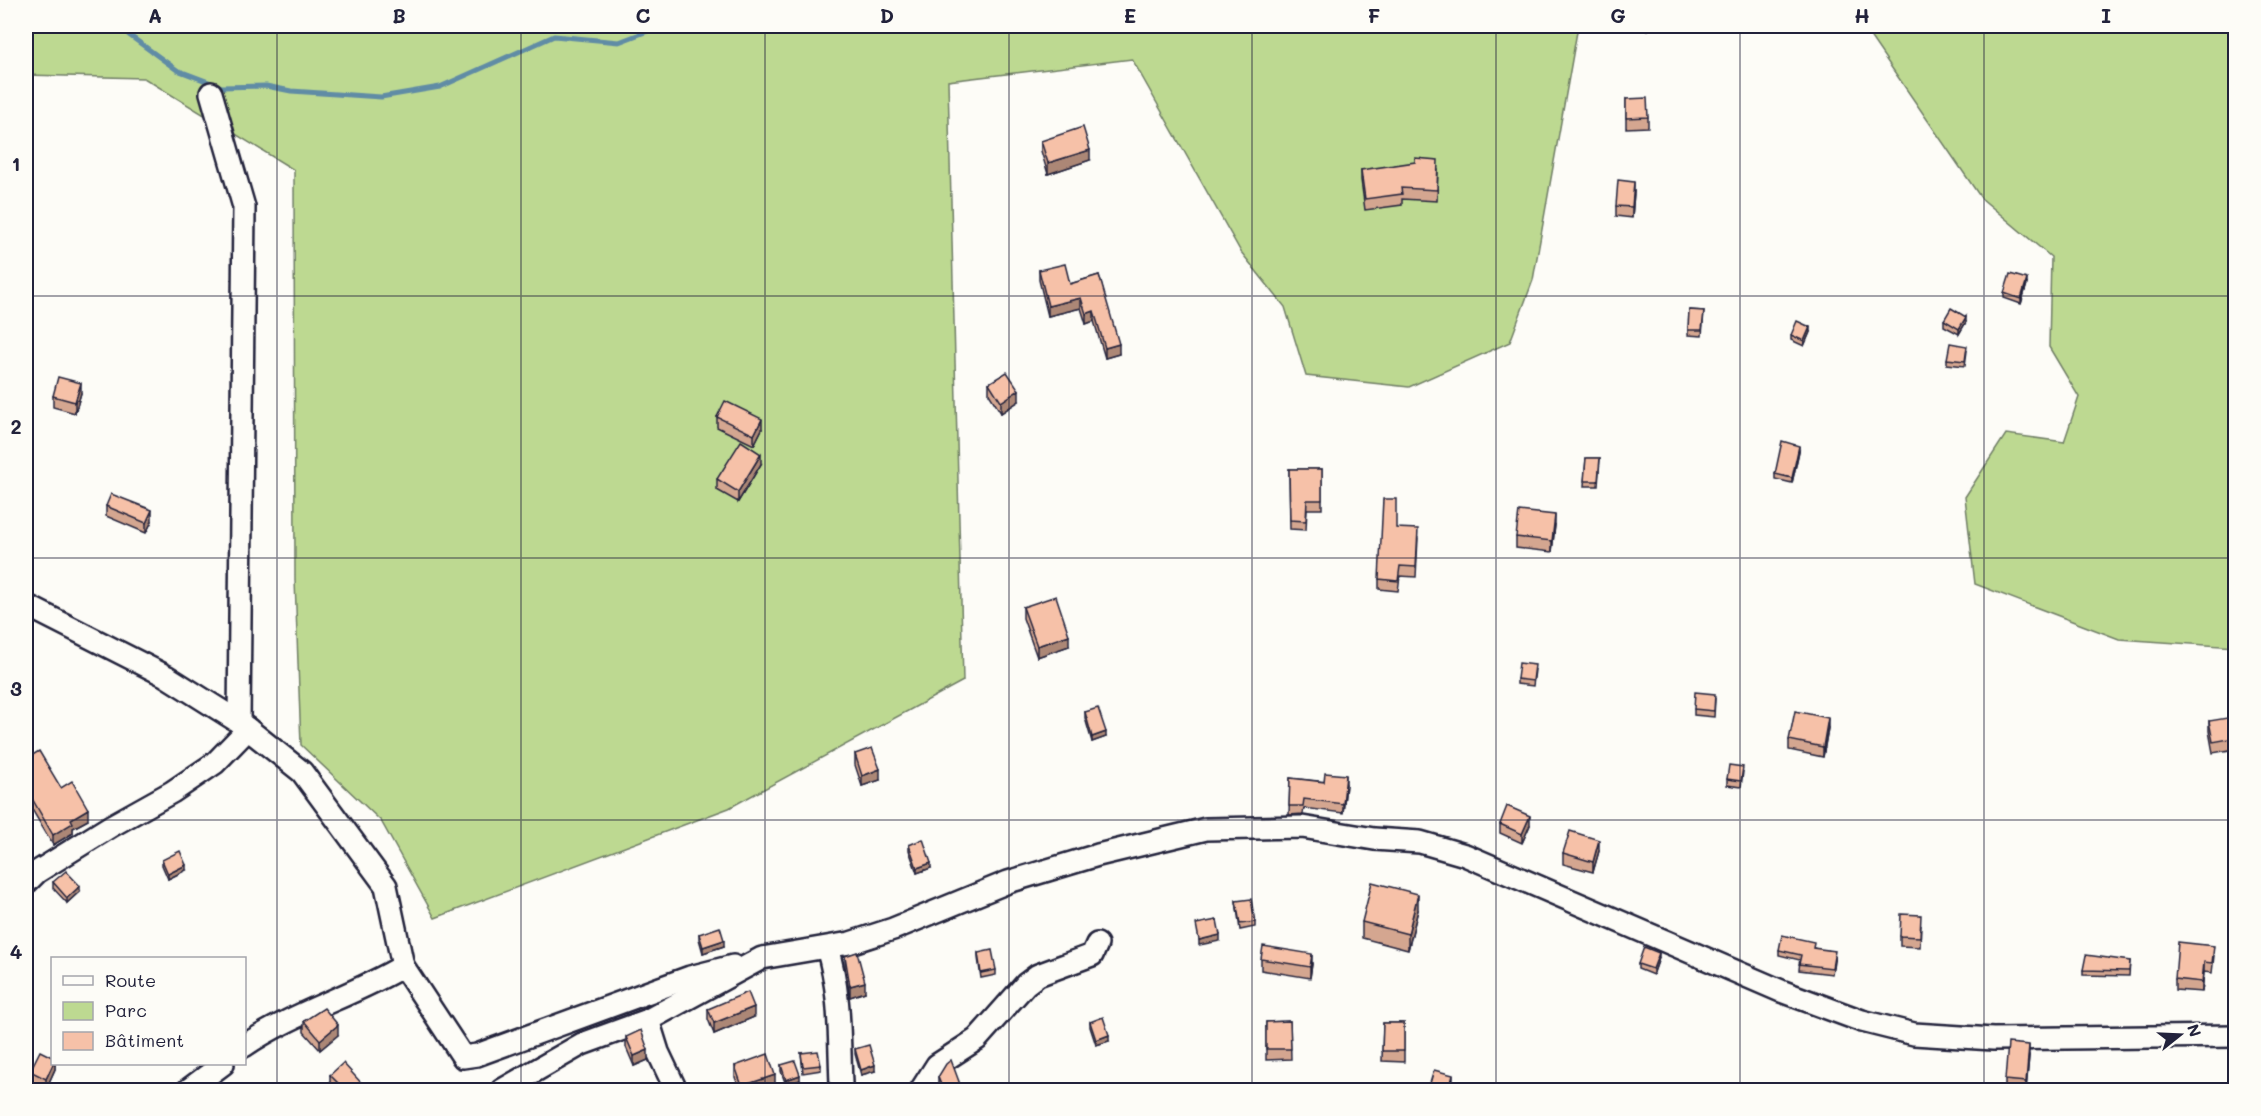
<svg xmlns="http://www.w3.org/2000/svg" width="2261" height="1116" viewBox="0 0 2261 1116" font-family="Mali,sans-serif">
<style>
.green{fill:#bdd991;stroke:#707e66;stroke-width:1.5}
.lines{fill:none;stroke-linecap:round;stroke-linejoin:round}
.stream{stroke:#618ca5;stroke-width:5}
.street-casing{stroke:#22223b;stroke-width:26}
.street{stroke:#fdfcf7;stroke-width:21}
.wall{fill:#d4a690;stroke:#22223b;stroke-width:1.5}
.shaded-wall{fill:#ac8776;stroke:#22223b;stroke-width:1.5}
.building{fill:#f6c1a8;stroke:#22223b;stroke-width:1.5}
.grid{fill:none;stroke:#22223b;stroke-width:1.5;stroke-opacity:0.55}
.neatline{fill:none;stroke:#22223b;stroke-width:2}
.grid-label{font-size:20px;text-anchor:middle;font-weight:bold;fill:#22223b}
</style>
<rect width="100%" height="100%" fill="#fdfcf7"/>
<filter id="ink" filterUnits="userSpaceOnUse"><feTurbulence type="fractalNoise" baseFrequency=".0167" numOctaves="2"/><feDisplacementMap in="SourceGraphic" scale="12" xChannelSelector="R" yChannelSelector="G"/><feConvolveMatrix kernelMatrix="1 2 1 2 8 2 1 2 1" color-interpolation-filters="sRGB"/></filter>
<g filter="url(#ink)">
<!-- green -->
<g class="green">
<polygon points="26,26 1578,26 1533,280 1510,342 1409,387 1306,376 1285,307 1241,252 1132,59 948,81 963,681 729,808 435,918 381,821 301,745 295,580 294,170 144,78 26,75"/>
<polygon points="1863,26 2235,26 2235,647 2119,639 1975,584 1965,497 2006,434 2064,442 2079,397 2049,347 2051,257 1981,198"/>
</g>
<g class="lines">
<!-- stream -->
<polyline class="stream" points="119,26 129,35 177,70 222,87 266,86 291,91 381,97 440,87 554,36 619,42 661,26"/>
<!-- street casing -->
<g class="street-casing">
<g id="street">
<polyline points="211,93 244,207 239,722"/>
<polyline points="26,605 166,676 239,722 302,772 386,886 403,966 463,1057 477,1055 690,977 733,966"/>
<polyline points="26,883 37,872 111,826 172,792 215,763 248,729"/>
<path d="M827,948C841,992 839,1039 841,1084"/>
<polyline points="648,1020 658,1052 676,1090"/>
<path d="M244,1046C294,1012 353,996 403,966"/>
<polyline points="188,1090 223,1064"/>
<polyline points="502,1090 582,1044 648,1020 762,958 850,943 893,929 1008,882 1098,855 1206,829 1302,827 1374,839 1420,842 1465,855 1781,991 1862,1021 1914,1034 1993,1039 2236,1036"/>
<polyline points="921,1090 937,1065 977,1039 1026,984 1038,975 1092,955 1097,944"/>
</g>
</g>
<!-- street -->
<use href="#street" class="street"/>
</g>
<!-- wall -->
<g class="wall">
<polygon points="1637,26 1650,26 1648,30"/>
<polygon points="1626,99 1648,117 1648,127 1626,128"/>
<polygon points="1041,141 1090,160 1048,174 1041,151"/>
<polygon points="1361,170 1438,170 1437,201 1402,199 1402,205 1365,210 1361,180"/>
<polygon points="1634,192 1632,218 1616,216 1616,206"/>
<polygon points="1039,270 1070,284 1099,275 1119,354 1105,358 1094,321 1086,324 1081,308 1048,316 1039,280"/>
<polygon points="2027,284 2021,304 2004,298 2004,293"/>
<polygon points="1689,310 1704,311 1702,336 1688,335"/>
<polygon points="1944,320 1966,322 1959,334 1944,326"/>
<polygon points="1810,332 1804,346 1791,340 1791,335"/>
<polygon points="1967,351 1965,366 1947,364 1947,359"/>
<polygon points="989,383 1019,401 1001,413 989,394"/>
<polygon points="81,393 75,413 53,407 53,396"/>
<polygon points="717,417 762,429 754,445 717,427"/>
<polygon points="1799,451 1792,483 1775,479 1775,474"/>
<polygon points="1586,458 1600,458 1598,486 1584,486"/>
<polygon points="761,464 738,502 717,490 717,479"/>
<polygon points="1289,469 1322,469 1322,509 1307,509 1306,530 1290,529"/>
<polygon points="106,506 152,521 146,533 106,516"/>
<polygon points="1555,525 1552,552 1516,548 1516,537"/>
<polygon points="1396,528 1418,538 1416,577 1400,576 1398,591 1379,589 1379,579"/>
<polygon points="1023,607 1069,646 1037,657 1023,618"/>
<polygon points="1535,670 1533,686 1517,684 1517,679"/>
<polygon points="1715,699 1714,717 1694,715 1694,709"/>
<polygon points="1085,712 1106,737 1092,742 1085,718"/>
<polygon points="2209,721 2235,733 2235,749 2213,753 2209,731"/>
<polygon points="1828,728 1823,757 1789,750 1789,740"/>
<polygon points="855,754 880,780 862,786 855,765"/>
<polygon points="26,759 61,788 88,820 73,828 73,833 53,845 30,806 26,809"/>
<polygon points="1743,772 1741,787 1727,785 1727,779"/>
<polygon points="1290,778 1346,784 1343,813 1304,808 1303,814 1289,815"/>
<polygon points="1500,824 1530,825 1522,843 1500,833"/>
<polygon points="909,845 931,868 917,873 909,850"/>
<polygon points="1599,851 1593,872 1563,864 1563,853"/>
<polygon points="162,860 186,870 168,879 162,865"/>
<polygon points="53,882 80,891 67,903 53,888"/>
<polygon points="1236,901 1255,922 1255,927 1240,930"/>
<polygon points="1418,910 1408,950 1362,938 1362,922"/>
<polygon points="1921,926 1920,947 1900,946 1900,936"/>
<polygon points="699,934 724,946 703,953 699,939"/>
<polygon points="1814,948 1835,956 1832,974 1799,970 1800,960 1779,955 1779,950"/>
<polygon points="978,953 996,970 996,975 981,978 978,958"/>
<polygon points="845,956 865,992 850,997 845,966"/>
<polygon points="2214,956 2212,973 2204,972 2202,992 2175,990 2175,979"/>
<polygon points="1659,958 1653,975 1638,969 1638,964"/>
<polygon points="1261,959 1312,964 1310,978 1261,970"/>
<polygon points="2130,961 2129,976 2083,975 2083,970"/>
<polygon points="708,1009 754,1017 714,1034 708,1019"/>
<polygon points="304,1021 338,1035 320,1050 304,1032"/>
<polygon points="1290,1021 1291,1059 1266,1060 1266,1022"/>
<polygon points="1090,1022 1109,1041 1096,1045 1090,1027"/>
<polygon points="1383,1023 1404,1023 1404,1062 1382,1061"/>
<polygon points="626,1037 648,1060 634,1066 626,1047"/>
<polygon points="855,1049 875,1071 861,1075 855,1054"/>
<polygon points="801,1053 821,1065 821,1070 803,1073"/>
<polygon points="2029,1056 2026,1090 2005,1090 2005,1080"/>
<polygon points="55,1064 55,1069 46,1089 30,1081 30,1071"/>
<polygon points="781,1065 800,1080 786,1085 781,1071"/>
<polygon points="735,1066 775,1085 760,1090 740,1090 735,1077"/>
<polygon points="330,1075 365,1090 335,1090 330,1085"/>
<polygon points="938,1077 961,1090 939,1090 938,1087"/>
</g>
<!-- shaded-wall -->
<g class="shaded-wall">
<polygon points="1090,150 1090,160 1048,174 1048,163"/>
<polygon points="1634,182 1634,192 1632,218 1632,207"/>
<polygon points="2027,279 2027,284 2021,304 2021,299"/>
<polygon points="1081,298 1081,308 1048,316 1048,306"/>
<polygon points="1094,311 1094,321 1086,324 1086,314"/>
<polygon points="1966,317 1966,322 1959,334 1959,329"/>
<polygon points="1810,327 1810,332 1804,346 1804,341"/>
<polygon points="1119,344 1119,354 1105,358 1105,348"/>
<polygon points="81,383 81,393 75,413 75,402"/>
<polygon points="1019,390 1019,401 1001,413 1001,402"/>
<polygon points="762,419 762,429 754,445 754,435"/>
<polygon points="1799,446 1799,451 1792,483 1792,478"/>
<polygon points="761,454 761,464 738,502 738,492"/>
<polygon points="152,510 152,521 146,533 146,523"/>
<polygon points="1555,515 1555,525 1552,552 1552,541"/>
<polygon points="1069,635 1069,646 1037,657 1037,646"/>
<polygon points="1828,718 1828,728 1823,757 1823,747"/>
<polygon points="1106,732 1106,737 1092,742 1092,737"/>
<polygon points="880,769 880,780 862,786 862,776"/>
<polygon points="1346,775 1346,784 1343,813 1343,804"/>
<polygon points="30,795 30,806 26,809 26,798"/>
<polygon points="88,809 88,820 73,828 73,833 53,845 53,835 71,819"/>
<polygon points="1530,816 1530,825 1522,843 1522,834"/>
<polygon points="1599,840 1599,851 1593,872 1593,862"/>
<polygon points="931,863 931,868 917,873 917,868"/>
<polygon points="186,865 186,870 168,879 168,874"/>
<polygon points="80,886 80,891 67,903 67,898"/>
<polygon points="1418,894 1418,910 1408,950 1408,934"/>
<polygon points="1220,935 1220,941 1199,945 1199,940"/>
<polygon points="724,940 724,946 703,953 703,947"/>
<polygon points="1659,953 1659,958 1653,975 1653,969"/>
<polygon points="1312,954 1312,964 1310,978 1310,967"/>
<polygon points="2204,962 2204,972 2202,992 2202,982"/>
<polygon points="865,982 865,992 850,997 850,986"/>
<polygon points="754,1007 754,1017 714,1034 714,1023"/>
<polygon points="338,1025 338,1035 320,1050 320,1040"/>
<polygon points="1109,1035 1109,1041 1096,1045 1096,1040"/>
<polygon points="2029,1045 2029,1056 2026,1090 2026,1082"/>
<polygon points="648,1050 648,1060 634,1066 634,1056"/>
<polygon points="53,1064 55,1064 55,1069 46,1089 46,1079"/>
<polygon points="875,1065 875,1071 861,1075 861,1070"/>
<polygon points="775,1075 775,1085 760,1090 742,1090 742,1086"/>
<polygon points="800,1075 800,1080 786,1085 786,1080"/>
<polygon points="1453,1075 1453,1086 1452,1090 1449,1090"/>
<polygon points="961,1087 961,1090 951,1090"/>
</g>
<!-- building -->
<g class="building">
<polygon points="1647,98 1648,117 1626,118 1626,99"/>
<polygon points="1083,127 1090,150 1048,163 1041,141"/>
<polygon points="1415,158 1438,160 1437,190 1401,188 1402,194 1365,199 1361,170 1415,162"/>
<polygon points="1618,180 1634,182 1632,207 1616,206"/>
<polygon points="1065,264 1070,284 1099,275 1119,344 1105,348 1094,311 1086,314 1081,298 1048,306 1039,270"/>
<polygon points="2010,274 2027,279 2021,299 2004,293"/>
<polygon points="1951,308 1966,317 1959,329 1944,320"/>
<polygon points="1689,310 1704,311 1702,330 1688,330"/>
<polygon points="1797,321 1810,327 1804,341 1791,335"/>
<polygon points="1950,343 1967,346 1965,361 1947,359"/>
<polygon points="1007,372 1019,390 1001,402 989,383"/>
<polygon points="58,377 81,383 75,402 53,396"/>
<polygon points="725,401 762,419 754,435 717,417"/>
<polygon points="741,441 761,454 738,492 717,479"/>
<polygon points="1782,441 1799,446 1792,478 1775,474"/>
<polygon points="1586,458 1600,458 1598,481 1584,481"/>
<polygon points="1289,469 1322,469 1322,500 1307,500 1306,521 1290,520"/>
<polygon points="111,494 152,510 146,523 106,506"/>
<polygon points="1383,499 1396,499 1396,528 1418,529 1416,567 1400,566 1398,581 1379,579"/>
<polygon points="1519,511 1555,515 1552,541 1516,537"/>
<polygon points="1056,596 1069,635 1037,646 1023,607"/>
<polygon points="1519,663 1535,665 1533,681 1517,679"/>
<polygon points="1695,692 1715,694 1714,711 1694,709"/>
<polygon points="1098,708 1106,732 1092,737 1085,712"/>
<polygon points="1795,711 1828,718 1823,747 1789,740"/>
<polygon points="2233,717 2235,738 2213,742 2209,721"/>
<polygon points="872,748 880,769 862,776 855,754"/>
<polygon points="39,751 61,788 72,781 88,809 71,819 73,823 53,835 30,795 26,798 26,759"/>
<polygon points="1729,765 1743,767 1741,781 1727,779"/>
<polygon points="1325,773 1346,775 1343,804 1304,799 1303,806 1289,806 1290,778 1324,782"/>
<polygon points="1507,806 1530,816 1522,834 1500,824"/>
<polygon points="1570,831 1599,840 1593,862 1563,853"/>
<polygon points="923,839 931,863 917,868 909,845"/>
<polygon points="180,851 186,865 168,874 162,860"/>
<polygon points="66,871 80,886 67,898 53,882"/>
<polygon points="1372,882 1418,894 1408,934 1362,922"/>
<polygon points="1251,899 1255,922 1240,924 1236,901"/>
<polygon points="1901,914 1921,915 1920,937 1900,936"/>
<polygon points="1217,920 1220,935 1199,940 1196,924"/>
<polygon points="720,927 724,940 703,947 699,934"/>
<polygon points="1782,935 1814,942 1813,948 1835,951 1832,968 1799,964 1801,955 1779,950"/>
<polygon points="2178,942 2214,946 2212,963 2204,962 2202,982 2175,979"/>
<polygon points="1263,946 1312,954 1310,967 1261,959"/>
<polygon points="1644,947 1659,953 1653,969 1638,964"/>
<polygon points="992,950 996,970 981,973 978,953"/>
<polygon points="857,952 865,982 850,986 845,956"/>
<polygon points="2086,955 2130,961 2129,971 2083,970"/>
<polygon points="748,992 754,1007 714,1023 708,1009"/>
<polygon points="324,1008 338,1025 320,1040 304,1021"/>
<polygon points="1103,1017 1109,1035 1096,1040 1090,1022"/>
<polygon points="1290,1021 1291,1049 1266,1049 1266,1022"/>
<polygon points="1383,1023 1404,1023 1404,1051 1382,1051"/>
<polygon points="641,1030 648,1050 634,1056 626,1037"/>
<polygon points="2008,1043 2029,1045 2026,1082 2005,1080"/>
<polygon points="869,1045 875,1065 861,1070 855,1049"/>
<polygon points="40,1051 52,1057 53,1064 46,1079 30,1071"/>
<polygon points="818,1051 821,1065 803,1067 801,1053"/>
<polygon points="768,1054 775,1075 742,1086 735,1066"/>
<polygon points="951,1060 961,1087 951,1090 943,1090 938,1077 946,1064"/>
<polygon points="795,1061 800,1075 786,1080 781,1065"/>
<polygon points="343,1063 365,1087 362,1090 345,1090 330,1075"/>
<polygon points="1434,1070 1453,1075 1449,1090 1428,1090"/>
</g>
</g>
<!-- grid -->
<path class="grid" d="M277,26V1090M521,26V1090M765,26V1090M1009,26V1090M1252,26V1090M1496,26V1090M1740,26V1090M1984,26V1090M26,296H2236M26,558H2236M26,820H2236"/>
<!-- margin -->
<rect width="2261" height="1116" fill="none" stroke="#fdfcf7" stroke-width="66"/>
<!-- legend -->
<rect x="51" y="957" width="195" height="108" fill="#fdfcf7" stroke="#a5a5ac" stroke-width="1.5"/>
<rect x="63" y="976" width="30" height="9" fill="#fdfcf7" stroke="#a5a5ac" stroke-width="1.5"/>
<text x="105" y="987" font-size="18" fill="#22223b">Route</text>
<rect x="63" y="1002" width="30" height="18" fill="#bdd991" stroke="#a5a5ac" stroke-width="1.5"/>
<text x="105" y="1017" font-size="18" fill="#22223b">Parc</text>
<rect x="63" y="1032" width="30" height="18" fill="#f6c1a8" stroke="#a5a5ac" stroke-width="1.5"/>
<text x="105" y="1047" font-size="18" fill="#22223b">Bâtiment</text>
<!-- north arrow -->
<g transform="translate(2180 1035) rotate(72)" stroke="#fdfcf7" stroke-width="4.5" paint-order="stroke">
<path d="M0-4.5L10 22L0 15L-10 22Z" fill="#22223b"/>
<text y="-9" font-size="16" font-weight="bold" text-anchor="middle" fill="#22223b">N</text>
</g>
<rect x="33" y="33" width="2195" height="1050" class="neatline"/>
<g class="grid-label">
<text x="155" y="23">A</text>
<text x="399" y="23">B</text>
<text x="643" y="23">C</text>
<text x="887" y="23">D</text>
<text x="1130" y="23">E</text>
<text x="1374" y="23">F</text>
<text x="1618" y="23">G</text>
<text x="1862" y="23">H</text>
<text x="2106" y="23">I</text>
<text x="16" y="171">1</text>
<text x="16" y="434">2</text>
<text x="16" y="696">3</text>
<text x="16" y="959">4</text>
</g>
</svg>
